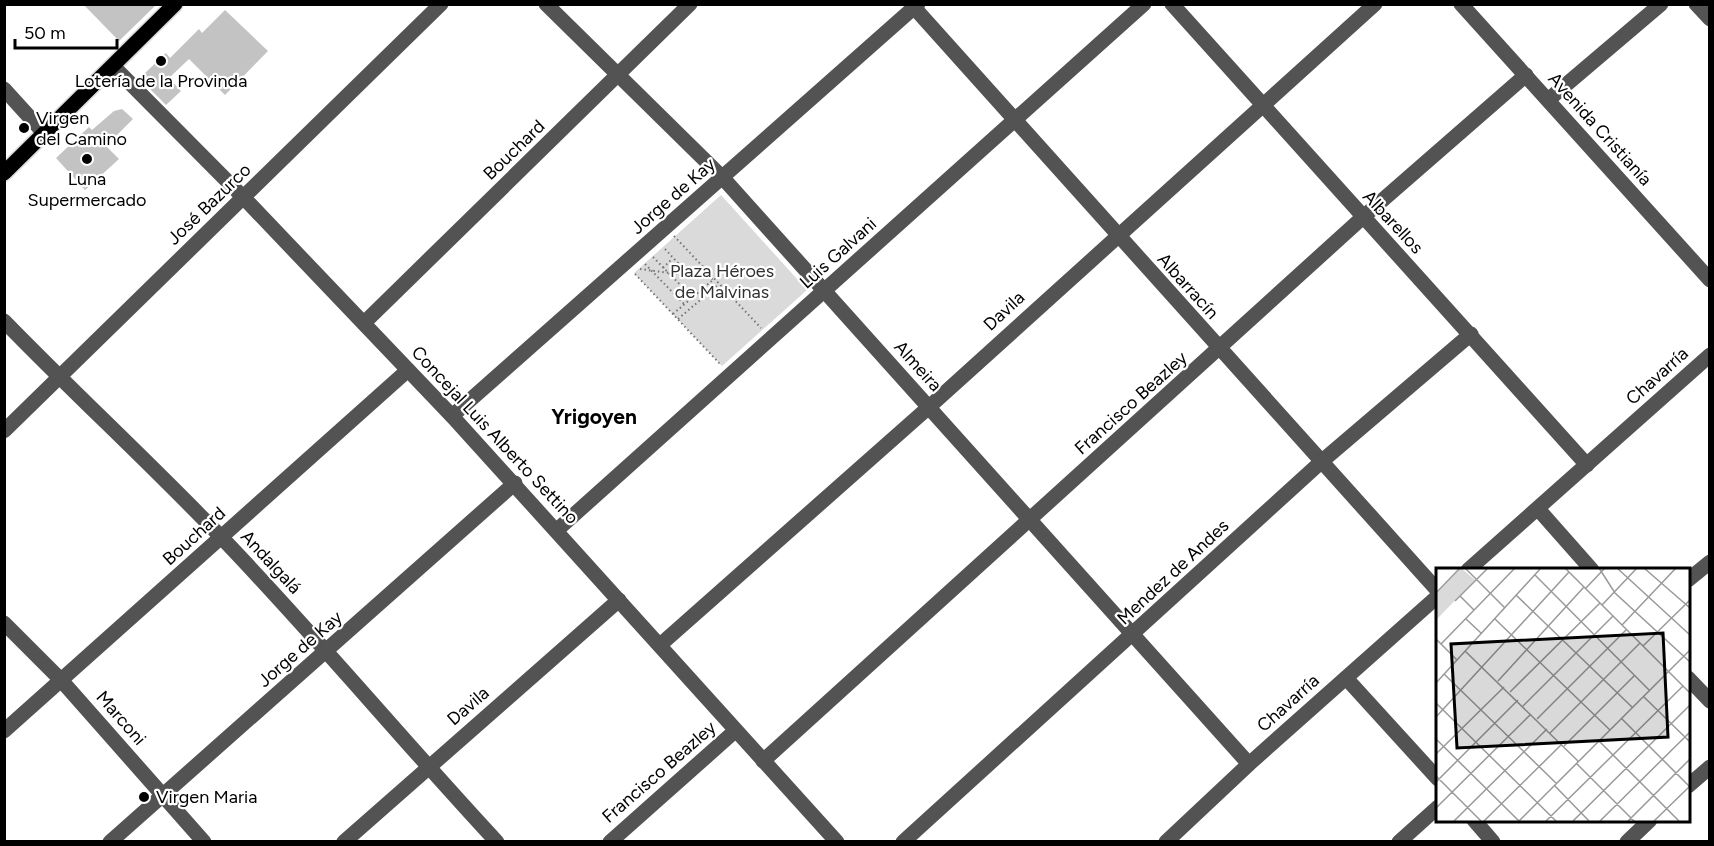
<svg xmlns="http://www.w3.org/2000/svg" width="1714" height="846" viewBox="0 0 1714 846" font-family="Figtree,sans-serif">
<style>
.green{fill:#dadada}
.building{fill:#c3c3c3}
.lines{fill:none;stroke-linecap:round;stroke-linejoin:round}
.major-casing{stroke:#dbdbdb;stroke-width:18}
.path{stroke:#757575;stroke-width:2;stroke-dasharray:1.5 3;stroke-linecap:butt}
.minor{stroke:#535353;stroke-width:15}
.major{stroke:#000;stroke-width:15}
.poi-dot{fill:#000;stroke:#fff;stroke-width:2}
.labels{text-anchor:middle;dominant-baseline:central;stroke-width:4.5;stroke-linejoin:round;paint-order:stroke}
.poi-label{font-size:18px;fill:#000;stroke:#fff}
.street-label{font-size:18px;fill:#000;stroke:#fff}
.park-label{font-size:18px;fill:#313131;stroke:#fff}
.quarter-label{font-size:21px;font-weight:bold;fill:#000;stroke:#fff}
.inset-road{fill:none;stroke:#999;stroke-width:1.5}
.view{fill:#000;fill-opacity:0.15;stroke:#000;stroke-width:3}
.inset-edge{fill:none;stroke:#000;stroke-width:3}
</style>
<rect width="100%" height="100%" fill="#fff"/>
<!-- green -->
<polygon class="green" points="721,195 807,290 722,366 634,273"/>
<!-- building -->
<g class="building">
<polygon points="83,4 157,4 119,41"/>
<polygon points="225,10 268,51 225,95 189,59 169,78 181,91 166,105 143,82 144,74 166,53 170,58 199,29 202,33"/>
<polygon points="122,109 133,119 106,146 119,159 85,190 56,158 89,127 92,130 114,111"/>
</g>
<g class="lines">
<!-- major casing -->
<g class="major-casing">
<polyline id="major" points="4,173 175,4"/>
</g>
<!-- path -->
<g class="path">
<polyline points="674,236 761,328"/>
<polyline points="665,249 689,275"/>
<polyline points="653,257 693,298"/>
<polyline points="645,264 685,305"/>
<polyline points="663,268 672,259"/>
<polyline points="640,269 714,279"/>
<polyline points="635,274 720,364"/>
<polyline points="673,314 714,279"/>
<polyline points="678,319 719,284"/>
</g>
<!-- minor -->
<g class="minor">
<polyline points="546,4 723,178 1249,764"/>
<polyline points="911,4 1438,591"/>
<polyline points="1172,4 1587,465"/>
<polyline points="1461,4 1710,280"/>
<polyline points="1696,4 1710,19"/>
<polyline points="113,66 244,198 452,416 837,842"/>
<polyline points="4,89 44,133"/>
<polyline points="1548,100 1661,4"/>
<path d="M4,321C76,395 152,465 223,539C317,637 404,742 497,842"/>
<polyline points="364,323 690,4"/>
<polyline points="452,416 918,4"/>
<polyline points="4,431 441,4"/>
<polyline points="1539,510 1592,570"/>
<polyline points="557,530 1144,4"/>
<polyline points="1468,570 1710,355"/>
<polyline points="1688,580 1710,562"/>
<polyline points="4,623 61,680 204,842"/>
<polyline points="660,645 929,407 1375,4"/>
<polyline points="1346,678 1438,779"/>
<polyline points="1688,678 1710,701"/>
<polyline points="4,731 408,370"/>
<polyline points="763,761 1362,218 1526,75"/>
<polyline points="1688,786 1710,767"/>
<polyline points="1474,820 1493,842"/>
<polyline points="110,842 515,483"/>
<polyline points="344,842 619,600"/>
<polyline points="610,842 735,731"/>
<polyline points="903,842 1321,462 1471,334"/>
<polyline points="1166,842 1249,764 1438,596"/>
<polyline points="1399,842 1438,807"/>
<polyline points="1627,842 1650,820"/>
</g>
<!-- major -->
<use href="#major" class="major"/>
</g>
<!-- markers -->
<g class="poi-dot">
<circle cx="161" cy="61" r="6"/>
<circle cx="24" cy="128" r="6"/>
<circle cx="87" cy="159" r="6"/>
<circle cx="144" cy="797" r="6"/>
</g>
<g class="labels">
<!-- poi labels -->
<g class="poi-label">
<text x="161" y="81">Lotería de la Provinda</text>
<text x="36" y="118" text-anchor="start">Virgen<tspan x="36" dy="21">del Camino</tspan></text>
<text x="87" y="179">Luna<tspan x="87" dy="21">Supermercado</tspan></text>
<text x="156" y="797" text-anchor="start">Virgen Maria</text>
</g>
<!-- street labels -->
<g class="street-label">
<text transform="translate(1600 129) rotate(48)">Avenida Cristianía</text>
<text transform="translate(514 150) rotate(-44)">Bouchard</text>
<text transform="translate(673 196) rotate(-41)">Jorge de Kay</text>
<text transform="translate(209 204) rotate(-44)">José Bazurco</text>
<text transform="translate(1393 222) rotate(47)">Albarellos</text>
<text transform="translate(838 253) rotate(-42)">Luis Galvani</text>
<text transform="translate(1188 286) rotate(48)">Albarracín</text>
<text transform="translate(1004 311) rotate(-43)">Davila</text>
<text transform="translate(918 366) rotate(48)">Almeira</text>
<text transform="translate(1657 376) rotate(-42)">Chavarría</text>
<text transform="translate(1131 403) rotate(-42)">Francisco Beazley</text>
<text transform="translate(495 435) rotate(47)">Concejal Luis Alberto Settino</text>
<text transform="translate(194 536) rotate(-42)">Bouchard</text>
<text transform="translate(271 562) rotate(47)">Andalgalá</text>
<text transform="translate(1173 572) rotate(-43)">Mendez de Andes</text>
<text transform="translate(300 649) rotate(-41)">Jorge de Kay</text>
<text transform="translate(1288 703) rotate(-42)">Chavarría</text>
<text transform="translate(468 706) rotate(-41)">Davila</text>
<text transform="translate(121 718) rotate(49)">Marconi</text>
<text transform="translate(659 772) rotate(-41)">Francisco Beazley</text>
</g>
<!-- park labels -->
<g class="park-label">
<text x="722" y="271">Plaza Héroes<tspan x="722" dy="21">de Malvinas</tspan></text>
</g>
<!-- quarter labels -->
<g class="quarter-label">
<text x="594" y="416">Yrigoyen</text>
</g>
</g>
<!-- overview -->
<g transform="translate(1436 568)">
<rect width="254" height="254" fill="#fff"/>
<path d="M25,0L39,12L0,52V26Z" fill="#dadada"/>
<path class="inset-road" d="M29,0L69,40M129,0L254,125M163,0L179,25L254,94M181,0L254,67M208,0L254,40M99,7L214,123M149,21L169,0M0,25L24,0M80,27L197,140M24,28L38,42M19,33L52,0M166,37L201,0M30,51L45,65M59,51L174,162M186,57L240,0M0,71L21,92M5,76L79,0M207,78L254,32M29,83L143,194M8,106L121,216M62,113L148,19M0,115L105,0M74,124L164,35M208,129L254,174M0,135L120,253M87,138L177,48M0,149L133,4M101,151L190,62M186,151L254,219M114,165L204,75M0,171L83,253M163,173L243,253M128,178L199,107M0,186L68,119M141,196L198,253M0,208L45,253M0,214L82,132M119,218L153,253M0,240L95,146M18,253L111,161M48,253L126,176M83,253L254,82M110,253L247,118M137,253L254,137M164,253L254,164M192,253L254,191M218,253L254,218"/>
<path class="view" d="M227,65L232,169L21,180L15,76Z"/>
<rect width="254" height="254" class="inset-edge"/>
</g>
<!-- border -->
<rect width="1714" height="846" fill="none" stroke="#000000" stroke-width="12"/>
<!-- scale -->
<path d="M15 39v9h102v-9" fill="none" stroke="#000000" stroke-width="3"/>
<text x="24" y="39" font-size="18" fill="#000000" stroke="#ffffff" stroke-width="4.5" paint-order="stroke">50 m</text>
</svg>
